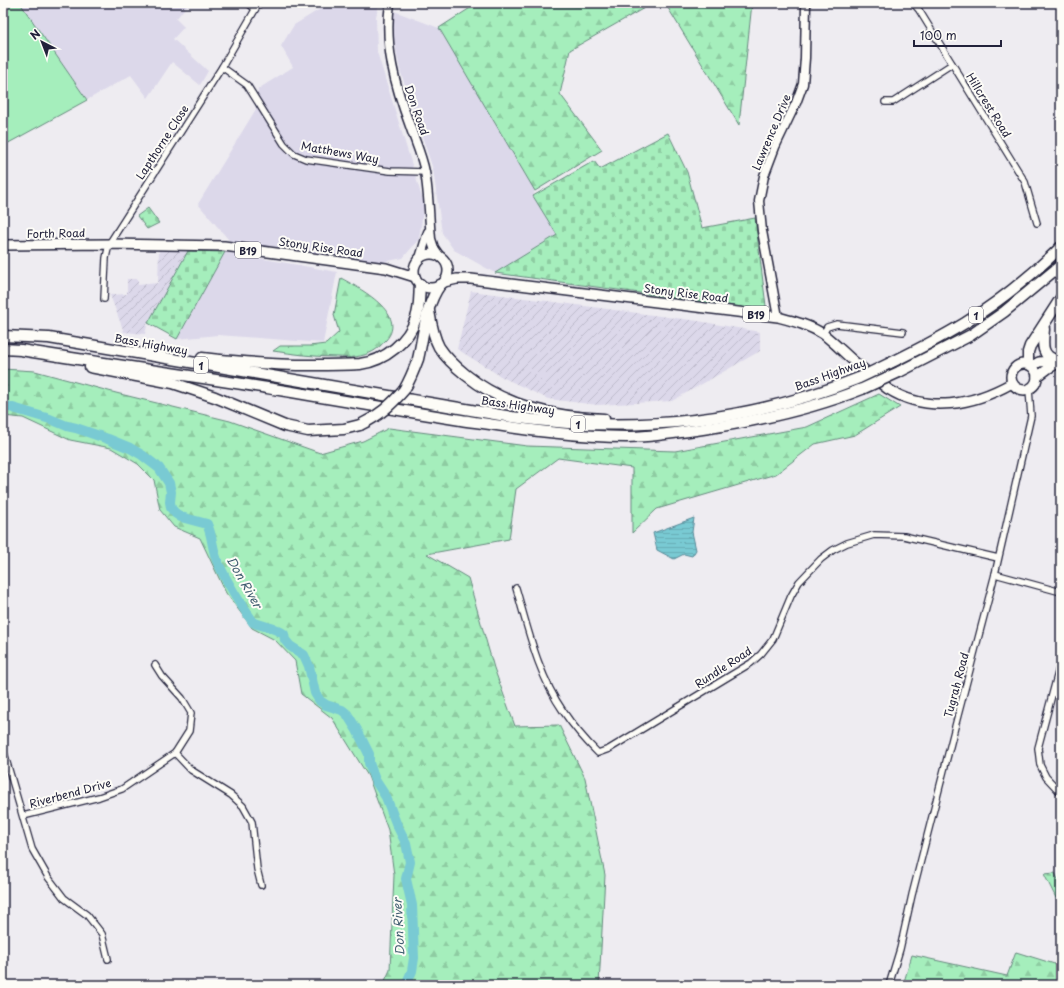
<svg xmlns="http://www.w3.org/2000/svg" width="1064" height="988" viewBox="0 0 1064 988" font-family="'Playpen Sans',sans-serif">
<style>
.built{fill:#dcd8ea}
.industrial{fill:url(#industrial-furrows)}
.forest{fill:url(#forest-firs);stroke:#64887c}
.cemetery{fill:url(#cemetery-stones);stroke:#64887c}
.pitch{fill:#a5eebc;stroke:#64887c}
.water{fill:url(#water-rules);stroke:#568796}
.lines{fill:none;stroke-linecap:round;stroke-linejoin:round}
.river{stroke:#79cad3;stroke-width:10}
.street-casing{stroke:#22223b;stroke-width:8}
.secondary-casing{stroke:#22223b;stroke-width:11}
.primary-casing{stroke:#22223b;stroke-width:12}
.highway-casing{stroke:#22223b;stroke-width:13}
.street{stroke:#fdfcf7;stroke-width:5.5}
.secondary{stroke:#fdfcf7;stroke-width:8}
.primary{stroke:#fdfcf7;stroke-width:9}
.highway{stroke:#fdfcf7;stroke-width:10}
.highway-bridge-casing{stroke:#22223b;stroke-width:13;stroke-linecap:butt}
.highway-bridge{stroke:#fdfcf7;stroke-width:10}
.labels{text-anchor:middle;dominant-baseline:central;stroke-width:4;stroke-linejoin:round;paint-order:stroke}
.shield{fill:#fdfcf7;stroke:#646373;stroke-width:1}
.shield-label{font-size:10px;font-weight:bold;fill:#22223b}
.street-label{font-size:11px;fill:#22223b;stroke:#fdfcf7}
.water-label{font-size:12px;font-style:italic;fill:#405d70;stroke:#fdfcf7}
</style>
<defs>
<pattern id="industrial-furrows" width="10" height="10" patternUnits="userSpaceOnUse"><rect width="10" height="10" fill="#dcd8ea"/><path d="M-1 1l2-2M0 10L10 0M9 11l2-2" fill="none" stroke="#bcb9ca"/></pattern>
<pattern id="forest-firs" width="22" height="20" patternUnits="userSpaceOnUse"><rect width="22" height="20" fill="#a5eebc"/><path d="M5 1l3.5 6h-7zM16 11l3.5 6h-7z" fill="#8ecca2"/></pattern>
<pattern id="cemetery-stones" width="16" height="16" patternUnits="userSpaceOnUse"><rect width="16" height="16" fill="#a5eebc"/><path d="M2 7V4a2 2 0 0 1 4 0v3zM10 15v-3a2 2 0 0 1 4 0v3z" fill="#8ecca2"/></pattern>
<pattern id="water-rules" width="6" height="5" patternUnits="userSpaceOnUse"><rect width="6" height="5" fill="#79cad3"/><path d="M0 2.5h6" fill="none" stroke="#68adb6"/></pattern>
</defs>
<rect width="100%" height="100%" fill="#eeecf1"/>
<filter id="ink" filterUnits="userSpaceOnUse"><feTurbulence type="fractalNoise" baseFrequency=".025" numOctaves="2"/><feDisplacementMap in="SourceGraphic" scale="8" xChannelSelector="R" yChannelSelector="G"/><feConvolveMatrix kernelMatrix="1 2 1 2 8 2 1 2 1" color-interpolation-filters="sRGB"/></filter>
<g filter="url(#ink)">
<!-- built -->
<g class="built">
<polygon points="20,3 189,3 176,19 184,27 173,39 208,71 200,85 172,62 148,98 131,75 87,100"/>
<polygon points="330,3 379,3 376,17 377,52 424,204 419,239 403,258 383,262 234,246 198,204 256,109 258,89 293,67 281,46 294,25"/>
<polygon points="394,11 439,28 535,191 533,196 557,235 495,273 454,250 442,233 433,169 400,70 393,34"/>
<polygon points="225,252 337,272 323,343 218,335 177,339"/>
</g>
<!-- industrial -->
<g class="industrial">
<polygon points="159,249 188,251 148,322 145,334 124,332 110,295 127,294 127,279 138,279 138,285 158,283"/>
<polygon points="471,291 698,321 760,332 760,351 672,401 598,405 548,399 502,377 457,349"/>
</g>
<!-- forest -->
<g class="forest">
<polygon points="478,3 653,3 570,50 560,94 602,150 535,191 439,28"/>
<polygon points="665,3 752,3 739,125"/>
<path d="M341,278C359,288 409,314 386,340C376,351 371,354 355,357C349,358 343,357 337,357C315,357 294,354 273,351L280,346H309L326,344L339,332L334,315Z"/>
<polygon points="3,369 35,371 116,393 230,421 320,453 363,441 389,428 527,446 675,451 807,427 879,394 900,407 855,435 815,444 776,474 657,509 632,533 632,468 558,458 516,489 509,539 427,554 468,578 494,668 515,726 559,725 585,778 605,875 599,985 383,985 390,970 394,875 388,830 368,776 332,718 301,694 295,661 275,640 252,628 226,593 200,538 174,527 160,510 154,480 138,464 111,448 70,440 23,418 3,416"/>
<polygon points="1055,873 1061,886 1061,908 1044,874"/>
<polygon points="1016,952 1061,966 1061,985 903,985 912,955 1007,976"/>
</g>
<!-- cemetery -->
<g class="cemetery">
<polygon points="668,133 687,172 702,228 755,218 766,306 763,310 495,273 557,235 533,196 594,161 600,169"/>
<polygon points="148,208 159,223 147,229 137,216"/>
<polygon points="188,251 225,252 177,339 148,323"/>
</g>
<!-- pitch -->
<polygon class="pitch" points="3,3 20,3 87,100 3,146"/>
<!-- water -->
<polygon class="water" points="694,518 692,532 696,550 692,556 684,554 674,559 657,550 653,533"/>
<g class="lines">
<!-- river -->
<path class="river" d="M3,405L50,419L67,426L76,428L108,439L130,448L142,455L159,468L169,483L171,492L170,502L171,508L175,513L181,517L207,524C213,537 212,550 218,563C227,582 241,605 253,622C263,627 274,627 284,634L285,640L290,646L304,655L309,666L315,693L320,701L326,705L342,710L347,714L357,730L369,754V763L375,780L386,797L396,823L406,843L410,862L406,879L412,905L414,958L412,971L406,985"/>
<!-- street casing -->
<g class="street-casing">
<g id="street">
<polyline points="248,3 255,9"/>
<polyline points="913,3 919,10 1025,182 1037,223"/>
<polyline points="222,67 247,85 284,144 294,154 306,159 390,171 425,172"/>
<polyline points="885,102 893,102 952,64"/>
<polyline points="104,299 106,258 109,244 222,67 259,3"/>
<polyline points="823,334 827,327 837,324 903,332"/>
<polyline points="995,574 1061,592"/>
<path d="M516,588C528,629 538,675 563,711C573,726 585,740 598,753L609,749L751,663L761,654L773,639L791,596L799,582L821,559L833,550L847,543L874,535L904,536L998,558"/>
<polyline points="1061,661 1038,748 1040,765 1046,777 1061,793"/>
<polyline points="3,749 32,849 48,877 64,898 87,915 102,934 108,959"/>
<polyline points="175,753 191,770 231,795 243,806 252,822 257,869 261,885"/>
<polyline points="23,816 99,797 122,789 175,753 189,731 191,713 182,698 162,676 155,665"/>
<polyline points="889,985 900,949 912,895 957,719 995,574 1031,416 1029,389"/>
</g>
</g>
<!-- secondary casing -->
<g class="secondary-casing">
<g id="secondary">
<path d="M390,3C384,46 395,86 410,126C415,141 422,156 425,172C429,194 429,217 431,239L434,248L441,258"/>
<polyline points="420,258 428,232"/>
<polyline points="778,317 762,231 759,201 764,176 775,147 796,103 803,84 805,58 806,3"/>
</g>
</g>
<!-- primary casing -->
<g class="primary-casing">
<g id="primary">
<polyline points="3,245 109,244 224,246 386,268 415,277"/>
<circle cx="431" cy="271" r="17"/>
<path d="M444,282L457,279H471L778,317C793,321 809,325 823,334C835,343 846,355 857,364C867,372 878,382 888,389C928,414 973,405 1012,383"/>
<circle cx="1024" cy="377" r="13"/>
<polyline points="1032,366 1039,362 1061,360"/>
<polyline points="1037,377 1049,368 1060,362"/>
</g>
</g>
<!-- highway casing -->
<g class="highway-casing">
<g id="highway">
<path d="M429,311C431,323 433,336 439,347C446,358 456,367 466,375C506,407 554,417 604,419"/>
<path d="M1044,329C1043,342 1040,356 1056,360"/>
<path d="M3,336L49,338L512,417C631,434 747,423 859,378"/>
<path d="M3,349L21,350C112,365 202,377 292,392C349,402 405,411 461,420C516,428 572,437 627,437C650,437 673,433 696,430C752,422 809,410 862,389"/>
<path d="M202,358C238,362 275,365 311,365C328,365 344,365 360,364C385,361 409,341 416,318C420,307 419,296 420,284"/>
<polyline points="1028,364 1028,352 1030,346 1061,298"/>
<polyline points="90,367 173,383 215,397 285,426 308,431 344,429 360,425"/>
<path d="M880,368C909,354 937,340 965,323C999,302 1032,275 1061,247"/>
<polyline points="899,372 971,335 1004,312 1061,265"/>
<path d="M404,390C410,380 414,370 418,359C424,334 425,306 440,285"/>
</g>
</g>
<!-- street -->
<use href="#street" class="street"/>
<!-- secondary -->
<use href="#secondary" class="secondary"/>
<!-- primary -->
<use href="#primary" class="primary"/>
<!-- highway -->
<use href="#highway" class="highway"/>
<!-- highway-bridge casing -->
<g class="highway-bridge-casing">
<g id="highway-bridge">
<polyline points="859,378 880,368"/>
<polyline points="862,389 899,372"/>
<path d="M360,425C379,416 391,405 404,390"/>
</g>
</g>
<!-- highway-bridge -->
<use href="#highway-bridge" class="highway-bridge"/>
</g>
</g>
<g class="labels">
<!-- shield labels -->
<g class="shield">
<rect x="235" y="242" width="26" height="16" rx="3"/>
<rect x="743" y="306" width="26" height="16" rx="3"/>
<rect x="969" y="307" width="14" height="16" rx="3"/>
<rect x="194" y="357" width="14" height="16" rx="3"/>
<rect x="571" y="416" width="14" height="16" rx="3"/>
</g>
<g class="shield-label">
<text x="248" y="250">B19</text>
<text x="756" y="314">B19</text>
<text x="976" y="315">1</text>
<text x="201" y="365">1</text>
<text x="578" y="424">1</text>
</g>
<!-- street labels -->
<g class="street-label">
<text transform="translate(989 105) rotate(58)">Hillcrest Road</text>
<text transform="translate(417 110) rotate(71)">Don Road</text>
<text transform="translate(771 132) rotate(-67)">Lawrence Drive</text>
<text transform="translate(162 142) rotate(-57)">Lapthorne Close</text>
<text transform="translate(340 152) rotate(10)">Matthews Way</text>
<text transform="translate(56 233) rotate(-1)">Forth Road</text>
<text transform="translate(321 247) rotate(8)">Stony Rise Road</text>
<text transform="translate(686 293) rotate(7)">Stony Rise Road</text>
<text transform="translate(151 344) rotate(10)">Bass Highway</text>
<text transform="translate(830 374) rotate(-20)">Bass Highway</text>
<text transform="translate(518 405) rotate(8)">Bass Highway</text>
<text transform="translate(723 667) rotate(-33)">Rundle Road</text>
<text transform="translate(956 685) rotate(-75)">Tugrah Road</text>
<text transform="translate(70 793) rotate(-15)">Riverbend Drive</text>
</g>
<!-- water labels -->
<g class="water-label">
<text transform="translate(245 582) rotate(60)">Don River</text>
<text transform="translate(398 927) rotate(-93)">Don River</text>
</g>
</g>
<!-- margin -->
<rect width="1064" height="988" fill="none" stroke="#fdfcf7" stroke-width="16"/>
<rect x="8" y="8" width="1048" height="972" fill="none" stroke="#22223b" stroke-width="1.5" filter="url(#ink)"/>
<!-- north arrow -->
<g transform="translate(42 42) rotate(318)" stroke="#fdfcf7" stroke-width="3" paint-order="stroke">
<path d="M0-3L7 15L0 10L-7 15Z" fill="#22223b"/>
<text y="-6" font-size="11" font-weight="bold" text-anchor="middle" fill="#22223b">N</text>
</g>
<!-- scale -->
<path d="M914 40v6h87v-6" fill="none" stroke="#22223b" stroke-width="2"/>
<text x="920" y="40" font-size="12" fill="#22223b" stroke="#fdfcf7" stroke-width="3" paint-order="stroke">100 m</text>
</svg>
